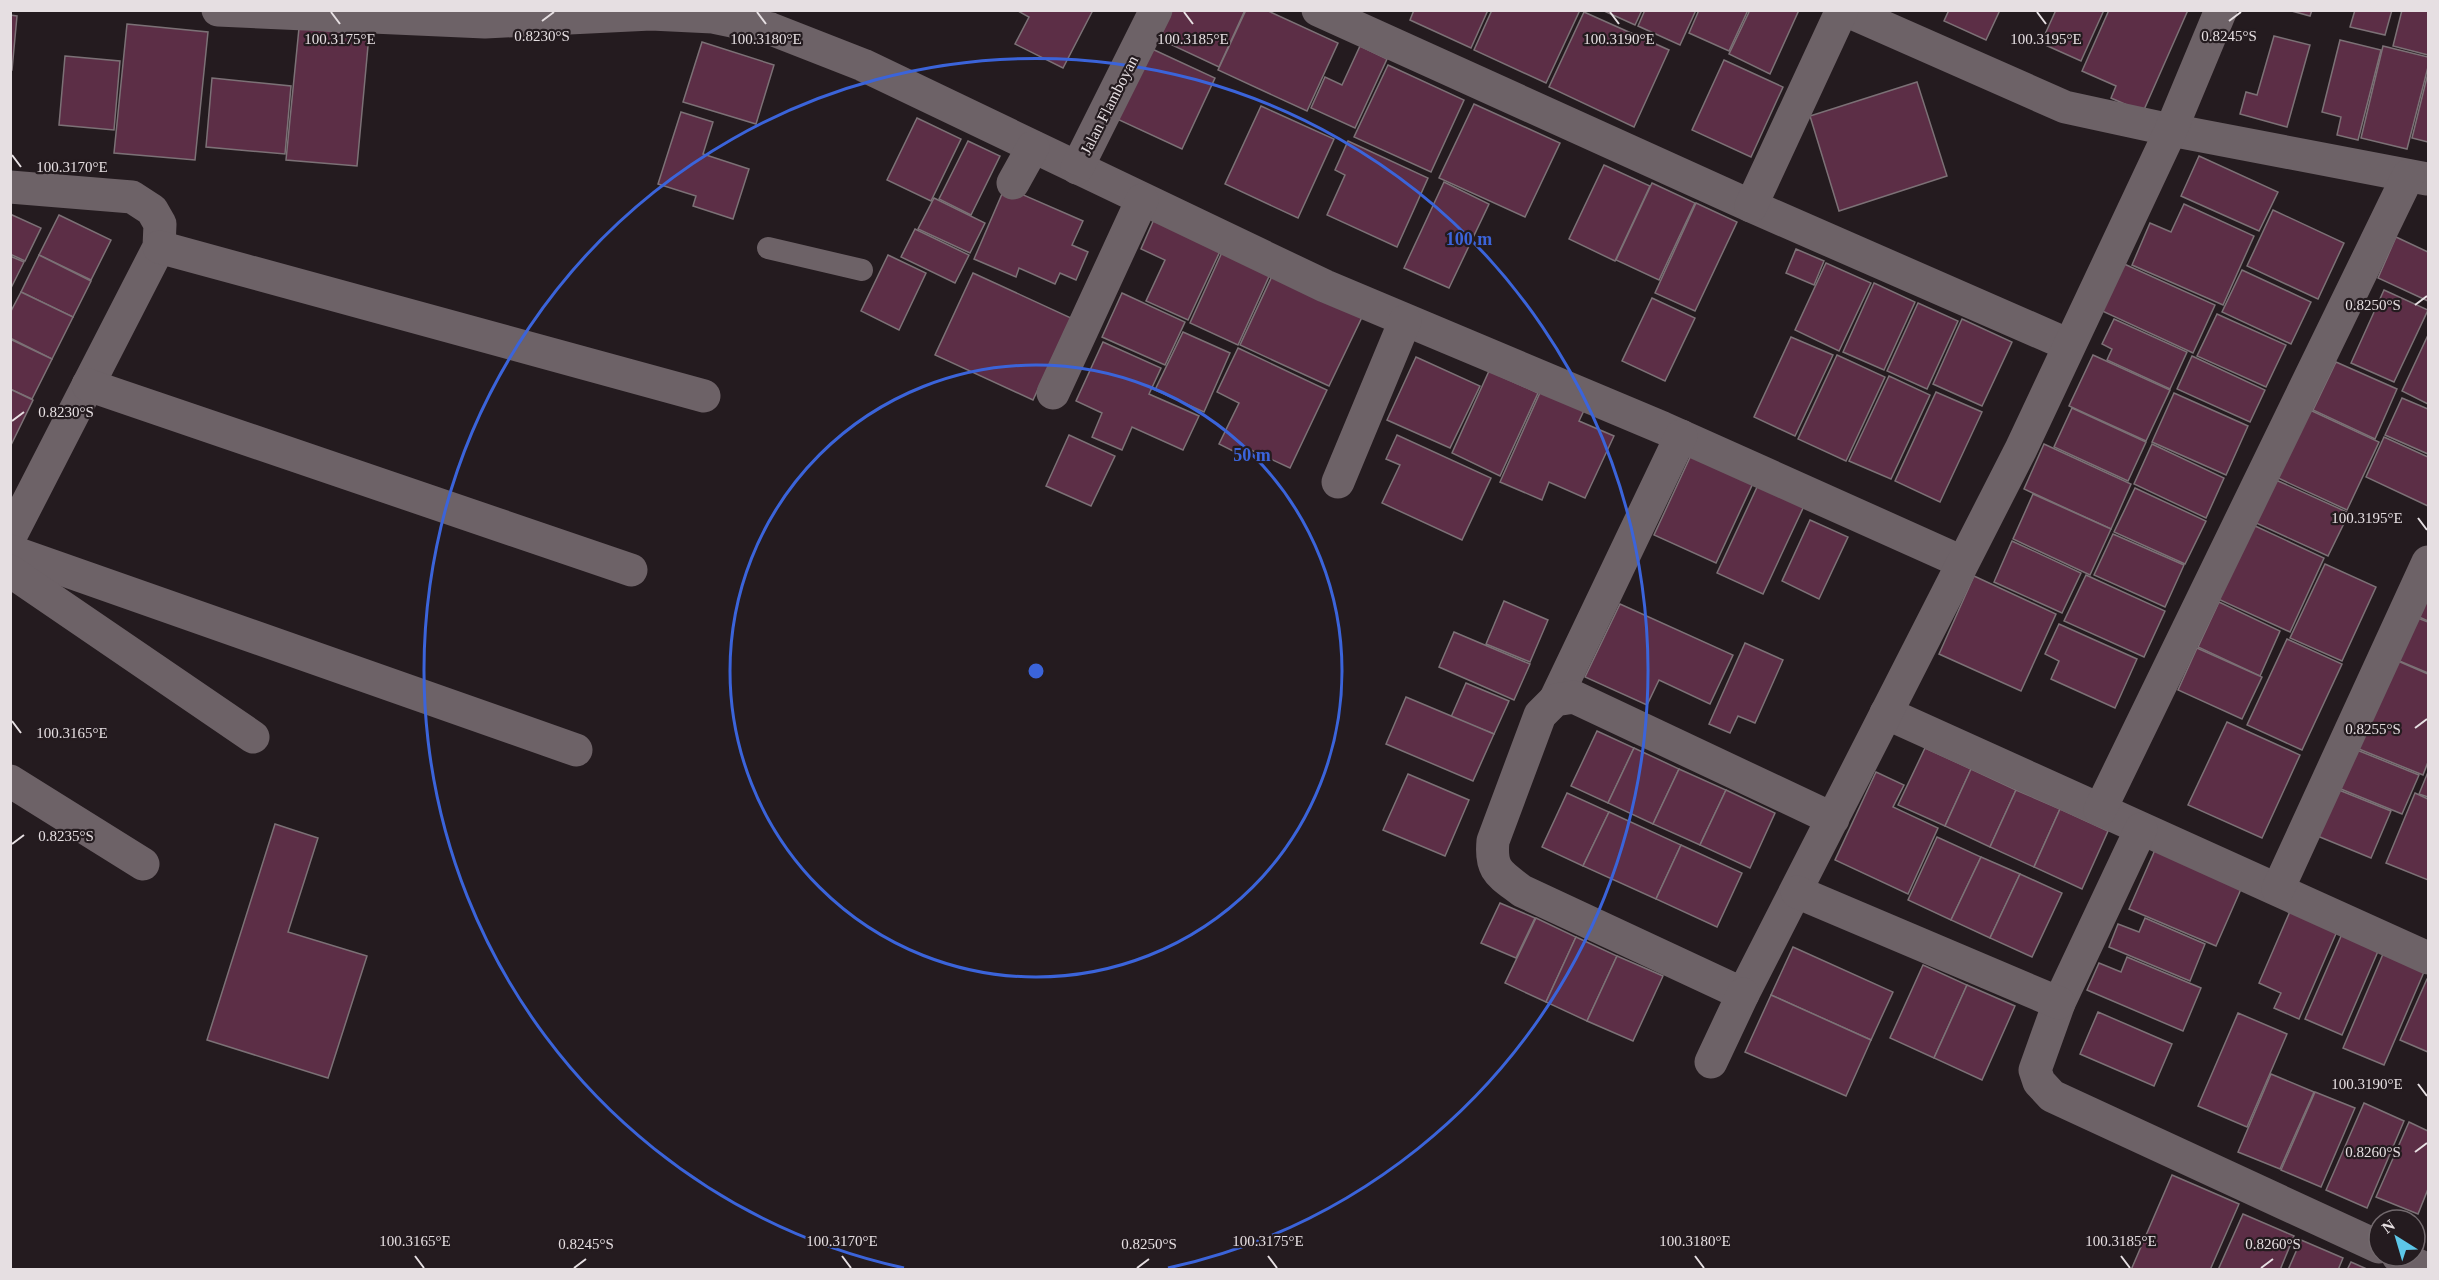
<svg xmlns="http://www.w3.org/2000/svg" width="2439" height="1280" viewBox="0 0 2439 1280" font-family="Georgia,serif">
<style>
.building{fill:#5c2e46;stroke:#7c7176;stroke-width:1.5}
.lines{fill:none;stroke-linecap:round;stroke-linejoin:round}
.lane{stroke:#6d6267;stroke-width:22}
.street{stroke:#6d6267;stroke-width:33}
.ticks{fill:none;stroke:#e6dfe2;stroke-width:2}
.ring{fill:none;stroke:#3b64da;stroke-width:3}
.labels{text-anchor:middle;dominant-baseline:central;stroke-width:4.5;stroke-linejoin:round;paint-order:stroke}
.street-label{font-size:16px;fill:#e6dfe2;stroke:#241b1f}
.ticks-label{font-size:15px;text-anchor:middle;fill:#e6dfe2;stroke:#241b1f;stroke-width:4.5;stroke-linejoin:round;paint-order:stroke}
.centre{fill:#3b64da;stroke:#241b1f;stroke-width:3}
.ring-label{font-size:18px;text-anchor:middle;font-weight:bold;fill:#3b64da;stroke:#241b1f;stroke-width:4.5;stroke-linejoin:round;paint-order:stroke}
</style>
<rect width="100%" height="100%" fill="#241b1f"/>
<!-- building -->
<g class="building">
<polygon points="1016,10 1093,10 1063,68 1015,44 1029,17"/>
<polygon points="1170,10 1245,10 1219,67 1157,38"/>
<polygon points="1246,10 1266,10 1338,43 1307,111 1218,70"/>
<polygon points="1414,10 1488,10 1471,48 1410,20"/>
<polygon points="1492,10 1580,10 1546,83 1474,50"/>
<polygon points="1602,10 1642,10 1635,25"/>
<polygon points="1645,10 1696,10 1680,45 1638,26"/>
<polygon points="1699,10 1748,10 1729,51 1689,33"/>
<polygon points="1750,10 1799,10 1770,74 1729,54"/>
<polygon points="1949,10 2000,10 1986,40 1944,21"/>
<polygon points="2056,10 2104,10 2081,61 2041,43"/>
<polygon points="2109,10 2188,10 2143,112 2111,98 2116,86 2082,71"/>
<polygon points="2288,10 2312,10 2310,16"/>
<polygon points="2355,10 2392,10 2385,35 2350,27"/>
<polygon points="2402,10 2428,10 2428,55 2393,46"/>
<polygon points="1584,12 1669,50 1634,127 1549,87"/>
<polygon points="10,15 17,16 12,70 10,70"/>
<polygon points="127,24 208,32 195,160 114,153"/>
<polygon points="299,28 369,35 357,166 286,160"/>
<polygon points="2274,36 2310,45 2287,127 2240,114 2246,92 2257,95"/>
<polygon points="2340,40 2381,50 2358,140 2337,135 2341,117 2322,112"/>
<polygon points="702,42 774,65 756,124 683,102"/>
<polygon points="1360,46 1387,59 1355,128 1311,108 1325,77 1342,85"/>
<polygon points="2383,46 2428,57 2428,67 2407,149 2361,138"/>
<polygon points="1150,48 1215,78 1182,149 1117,119"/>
<polygon points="65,56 120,61 114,130 59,125"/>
<polygon points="1724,60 1783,87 1751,157 1692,130"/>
<polygon points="1388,65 1464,100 1431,172 1354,137"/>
<polygon points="2428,73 2428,142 2412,138"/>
<polygon points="212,78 291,86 285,154 206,147"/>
<polygon points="1917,82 1947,176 1839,211 1810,116"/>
<polygon points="1474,104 1560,143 1525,217 1439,178"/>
<polygon points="1261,106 1334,139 1298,218 1225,184"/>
<polygon points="681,112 713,122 703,154 749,169 733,219 693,206 696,196 658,184"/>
<polygon points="917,118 961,139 931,201 887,180"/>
<polygon points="968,141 1000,156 971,215 939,199"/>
<polygon points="1348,141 1428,178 1397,247 1327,215 1345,175 1335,170"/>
<polygon points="2199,156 2278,192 2259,231 2181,196"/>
<polygon points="1604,165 1650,186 1615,261 1569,239"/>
<polygon points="1444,182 1489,204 1449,288 1404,268"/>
<polygon points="1652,183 1695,203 1659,280 1616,260"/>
<polygon points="1005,187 1083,221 1072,245 1088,252 1076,280 1060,273 1055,284 1019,268 1016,277 974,259"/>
<polygon points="934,198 985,223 970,253 918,229"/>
<polygon points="1696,203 1737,222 1695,311 1655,293"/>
<polygon points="2184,204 2254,236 2223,305 2132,265 2150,223 2171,232"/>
<polygon points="2273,210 2344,243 2318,299 2247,266"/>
<polygon points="10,214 41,228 25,261 10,254"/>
<polygon points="59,215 111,240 91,280 39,255"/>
<polygon points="1155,217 1222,247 1188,320 1146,301 1165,260 1141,249"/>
<polygon points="915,229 969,255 955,283 901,257"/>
<polygon points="2396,237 2428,252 2428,301 2378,278"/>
<polygon points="1796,249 1824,261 1814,285 1786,273"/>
<polygon points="1223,250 1271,272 1238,345 1190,323"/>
<polygon points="39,255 91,281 73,317 21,292"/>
<polygon points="888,255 926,273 899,330 861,311"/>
<polygon points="10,256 24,262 10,290"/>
<polygon points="1826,263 1871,283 1839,351 1795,330"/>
<polygon points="2122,263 2215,305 2193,353 2100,310"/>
<polygon points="2242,270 2311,302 2291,344 2222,312"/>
<polygon points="973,273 1071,318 1033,400 935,355"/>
<polygon points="1273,274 1363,315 1329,386 1240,345"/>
<polygon points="1874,283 1915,302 1884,370 1843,352"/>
<polygon points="2384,290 2428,310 2394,382 2351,363"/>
<polygon points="21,292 73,317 52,359 10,338 10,313"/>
<polygon points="1122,293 1185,322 1165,365 1102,337"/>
<polygon points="1652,298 1695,318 1665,381 1622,361"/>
<polygon points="1918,303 1958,321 1927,389 1887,371"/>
<polygon points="2217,314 2286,345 2266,387 2197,356"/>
<polygon points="1962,319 2012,342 1982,406 1933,384"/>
<polygon points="2114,319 2187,352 2170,389 2107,360 2112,349 2102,344"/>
<polygon points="1183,332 1230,353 1204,412 1155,390"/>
<polygon points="2428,335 2428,404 2402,391"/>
<polygon points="1791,337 1833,355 1795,436 1754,417"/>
<polygon points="10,339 52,359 32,399 10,389"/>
<polygon points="1103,342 1161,368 1149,394 1199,416 1183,450 1132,427 1122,450 1092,437 1102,413 1076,401"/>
<polygon points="1238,348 1327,390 1290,468 1251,450 1247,458 1219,444 1239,403 1217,392"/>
<polygon points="1837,355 1885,377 1846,461 1798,439"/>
<polygon points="2093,355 2170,390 2146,441 2069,406"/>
<polygon points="2192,356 2265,390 2250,422 2177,389"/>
<polygon points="1416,357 1480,386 1450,448 1387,420"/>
<polygon points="2336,362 2397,389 2375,439 2313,410"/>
<polygon points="1489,371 1538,393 1500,476 1452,453"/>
<polygon points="1889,376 1930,395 1891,479 1849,461"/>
<polygon points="1543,386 1586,406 1579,421 1614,436 1585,498 1549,482 1542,500 1500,482"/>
<polygon points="10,389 33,400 11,445 10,444"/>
<polygon points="1936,392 1982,412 1940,502 1895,481"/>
<polygon points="2174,393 2248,426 2226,475 2152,442"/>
<polygon points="2402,398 2428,409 2428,454 2385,435"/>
<polygon points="2072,408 2146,442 2128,481 2054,447"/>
<polygon points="2310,410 2379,442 2347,510 2278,478"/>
<polygon points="1069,435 1115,456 1091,506 1046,486"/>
<polygon points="1397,435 1491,478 1462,540 1382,503 1400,465 1386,459"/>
<polygon points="2384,437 2428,457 2428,506 2366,477"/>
<polygon points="2044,444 2131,484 2111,529 2024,489"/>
<polygon points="2152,444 2224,478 2206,518 2134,484"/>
<polygon points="1692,453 1754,481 1716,563 1654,535"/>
<polygon points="2276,480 2349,513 2328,556 2256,523"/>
<polygon points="1758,485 1804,506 1763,594 1717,573"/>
<polygon points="2135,488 2206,521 2185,564 2114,532"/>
<polygon points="2033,494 2111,529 2090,575 2013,539"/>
<polygon points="1810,520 1848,537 1819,599 1782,581"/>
<polygon points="2253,525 2324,558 2290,632 2218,599"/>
<polygon points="2113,534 2184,565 2165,607 2094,575"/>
<polygon points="2012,541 2081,573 2062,613 1994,582"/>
<polygon points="2325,564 2376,587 2342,661 2290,638"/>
<polygon points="2086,575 2165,611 2144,657 2064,621"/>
<polygon points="1974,576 2056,614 2021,691 1939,654"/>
<polygon points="2428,594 2428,621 2419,617"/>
<polygon points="1504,601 1548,620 1530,662 1486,644"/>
<polygon points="2219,602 2280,631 2260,676 2198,647"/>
<polygon points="1620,604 1733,655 1710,704 1659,680 1647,705 1585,677"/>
<polygon points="2415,617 2428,622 2428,673 2397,660"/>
<polygon points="2059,624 2137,659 2115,708 2051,679 2059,661 2045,654"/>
<polygon points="1454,632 1530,664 1514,700 1439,667"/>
<polygon points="2287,639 2342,664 2302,750 2247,725"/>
<polygon points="1745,643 1783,660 1755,723 1738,716 1730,733 1709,724"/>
<polygon points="2197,648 2262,677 2242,719 2178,690"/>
<polygon points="2391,658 2428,674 2428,762 2423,775 2354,747"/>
<polygon points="1466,683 1509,701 1494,734 1451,717"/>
<polygon points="1406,697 1494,734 1473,781 1386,744"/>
<polygon points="2227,722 2300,755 2262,838 2188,805"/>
<polygon points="1597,731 1634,748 1608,803 1571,786"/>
<polygon points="1634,748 1679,769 1653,824 1608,803"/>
<polygon points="1925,748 1971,769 1945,826 1898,805"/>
<polygon points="2352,748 2419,775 2402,814 2336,787"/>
<polygon points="1679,769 1726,790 1700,845 1653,824"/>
<polygon points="1971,769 2016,790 1990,847 1945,826"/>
<polygon points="1876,772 1904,785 1893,807 1938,828 1908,894 1835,860"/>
<polygon points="2428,772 2428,797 2419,794"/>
<polygon points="1408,774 1469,800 1445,856 1383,830"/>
<polygon points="2334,788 2391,811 2371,858 2315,835"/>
<polygon points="1726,790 1775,813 1750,868 1700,845"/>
<polygon points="2016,790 2060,809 2034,867 1990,847"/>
<polygon points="1567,793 1609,812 1583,866 1542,847"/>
<polygon points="2415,793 2428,799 2428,880 2386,863"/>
<polygon points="2060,809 2108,831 2082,889 2034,867"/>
<polygon points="1609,812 1681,845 1656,899 1583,866"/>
<polygon points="275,824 318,838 288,932 367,956 328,1078 207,1040"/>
<polygon points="1937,837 1981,857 1951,920 1908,900"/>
<polygon points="2158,843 2245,880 2216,946 2129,909"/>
<polygon points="1681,845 1742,873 1717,927 1656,899"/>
<polygon points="1981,857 2020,874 1990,938 1951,920"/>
<polygon points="2020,874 2062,893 2032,957 1990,938"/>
<polygon points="1500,903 1535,918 1516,958 1481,943"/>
<polygon points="2291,909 2338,929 2299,1019 2274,1008 2281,993 2259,983"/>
<polygon points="1536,918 1576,937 1546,1002 1505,983"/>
<polygon points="2145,918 2205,944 2190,981 2109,947 2118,924 2139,932"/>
<polygon points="2342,934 2379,949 2342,1035 2305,1019"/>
<polygon points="1576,937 1617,956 1587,1021 1546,1002"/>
<polygon points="1793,947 1893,992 1871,1040 1771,995"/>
<polygon points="2383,954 2424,972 2384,1065 2343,1048"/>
<polygon points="1617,956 1663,976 1633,1041 1587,1021"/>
<polygon points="2127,957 2201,988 2183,1031 2087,990 2099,963 2121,972"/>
<polygon points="1923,965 1967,985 1934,1058 1890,1038"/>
<polygon points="2427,979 2428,979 2428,1052 2400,1040"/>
<polygon points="1967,985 2015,1006 1982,1080 1934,1058"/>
<polygon points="1771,995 1871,1040 1846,1096 1745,1052"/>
<polygon points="2098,1012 2172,1044 2154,1086 2080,1054"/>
<polygon points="2238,1013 2287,1034 2247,1127 2198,1106"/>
<polygon points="2271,1074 2314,1092 2280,1169 2238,1152"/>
<polygon points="2315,1092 2355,1108 2321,1187 2281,1170"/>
<polygon points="2364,1103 2404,1121 2367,1208 2326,1190"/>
<polygon points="2409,1122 2428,1131 2428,1189 2418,1214 2376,1197"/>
<polygon points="2172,1175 2239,1204 2210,1270 2131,1270"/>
<polygon points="2243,1214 2294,1236 2280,1270 2218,1270"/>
<polygon points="2301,1240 2343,1258 2338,1270 2288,1270"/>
<polygon points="2351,1262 2369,1270 2347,1270"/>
</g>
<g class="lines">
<!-- lane -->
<polyline class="lane" points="768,248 862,270"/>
<!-- street -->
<g class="street">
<polyline points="218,10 485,22 651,14 713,17 771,29 863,65 1325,286 1663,428 1962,562"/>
<polyline points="1318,10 1751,206 2069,345"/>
<polyline points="1845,10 2065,107 2171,130 2427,179"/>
<polyline points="1077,168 1156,10"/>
<polyline points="1013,183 1033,147"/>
<polyline points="10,187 132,197 152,210 160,224 159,247 10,537"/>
<polyline points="1751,206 1842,10"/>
<polyline points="159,247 704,396"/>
<polyline points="88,385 631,570"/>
<polyline points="1053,393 1142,200"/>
<polyline points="1338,482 1405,321"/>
<polyline points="10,551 576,750"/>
<polyline points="10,571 253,737"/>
<polyline points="1555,700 1681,436"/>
<polyline points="1886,713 2428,958"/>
<polyline points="10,781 143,864"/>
<polyline points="2100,810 2408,176"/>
<path d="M1833,819L1574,697L1555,700L1540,715L1493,841C1490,871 1500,874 1522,891L1743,994L2021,449L2171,130L2221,10"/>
<polyline points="2141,829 2059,1003 2035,1070 2039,1082 2052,1096 2379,1247"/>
<polyline points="2278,889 2428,562"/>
<polyline points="1797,892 2059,1003"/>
<polyline points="1711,1062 1743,994"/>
<polyline points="2398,1256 2428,1270"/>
</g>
</g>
<!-- ticks -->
<path class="ticks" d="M331,12L340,24M757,12L766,24M1184,12L1193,24M1610,12L1619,24M2037,12L2046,24M542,21L554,12M2229,21L2241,12M12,155L21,167M2415,305L2427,296M12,421L24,412M2418,518L2427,530M12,721L21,733M2415,728L2427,719M12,844L24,835M2418,1084L2427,1096M2415,1152L2427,1143M415,1256L424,1268M842,1256L851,1268M1268,1256L1277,1268M1695,1256L1704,1268M2121,1256L2130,1268M574,1268L586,1259M1137,1268L1149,1259M2261,1268L2273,1259"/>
<!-- distance rings -->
<g class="ring">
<circle cx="1036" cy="671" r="306"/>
<path d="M904 1268A612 612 0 1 1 1168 1268"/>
</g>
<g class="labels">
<!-- street labels -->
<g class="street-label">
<text transform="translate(1109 105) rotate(-63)">Jalan Flamboyan</text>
</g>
</g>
<g class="ticks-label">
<text x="542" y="41">0.8230°S</text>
<text x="2229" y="41">0.8245°S</text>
<text x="340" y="44">100.3175°E</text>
<text x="766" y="44">100.3180°E</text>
<text x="1193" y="44">100.3185°E</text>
<text x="1619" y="44">100.3190°E</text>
<text x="2046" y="44">100.3195°E</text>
<text x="72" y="172">100.3170°E</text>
<text x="2373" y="310">0.8250°S</text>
<text x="66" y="417">0.8230°S</text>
<text x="2367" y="523">100.3195°E</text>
<text x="2373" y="734">0.8255°S</text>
<text x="72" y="738">100.3165°E</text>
<text x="66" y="841">0.8235°S</text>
<text x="2367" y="1089">100.3190°E</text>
<text x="2373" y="1157">0.8260°S</text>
<text x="415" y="1246">100.3165°E</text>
<text x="842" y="1246">100.3170°E</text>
<text x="1268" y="1246">100.3175°E</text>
<text x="1695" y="1246">100.3180°E</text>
<text x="2121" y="1246">100.3185°E</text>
<text x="586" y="1249">0.8245°S</text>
<text x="1149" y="1249">0.8250°S</text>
<text x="2273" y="1249">0.8260°S</text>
</g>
<circle cx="1036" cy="671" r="9" class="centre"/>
<g class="ring-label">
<text x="1469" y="245">100 m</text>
<text x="1252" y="461">50 m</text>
</g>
<!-- border -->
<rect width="2439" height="1280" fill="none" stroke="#e6dfe2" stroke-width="24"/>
<!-- north arrow -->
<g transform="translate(2397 1238) rotate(323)"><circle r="28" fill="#241b1f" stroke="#72696d" stroke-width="1.5"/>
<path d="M0-4.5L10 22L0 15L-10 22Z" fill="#5dc7e8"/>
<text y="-9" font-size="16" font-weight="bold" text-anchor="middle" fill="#e6dfe2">N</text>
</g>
</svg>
